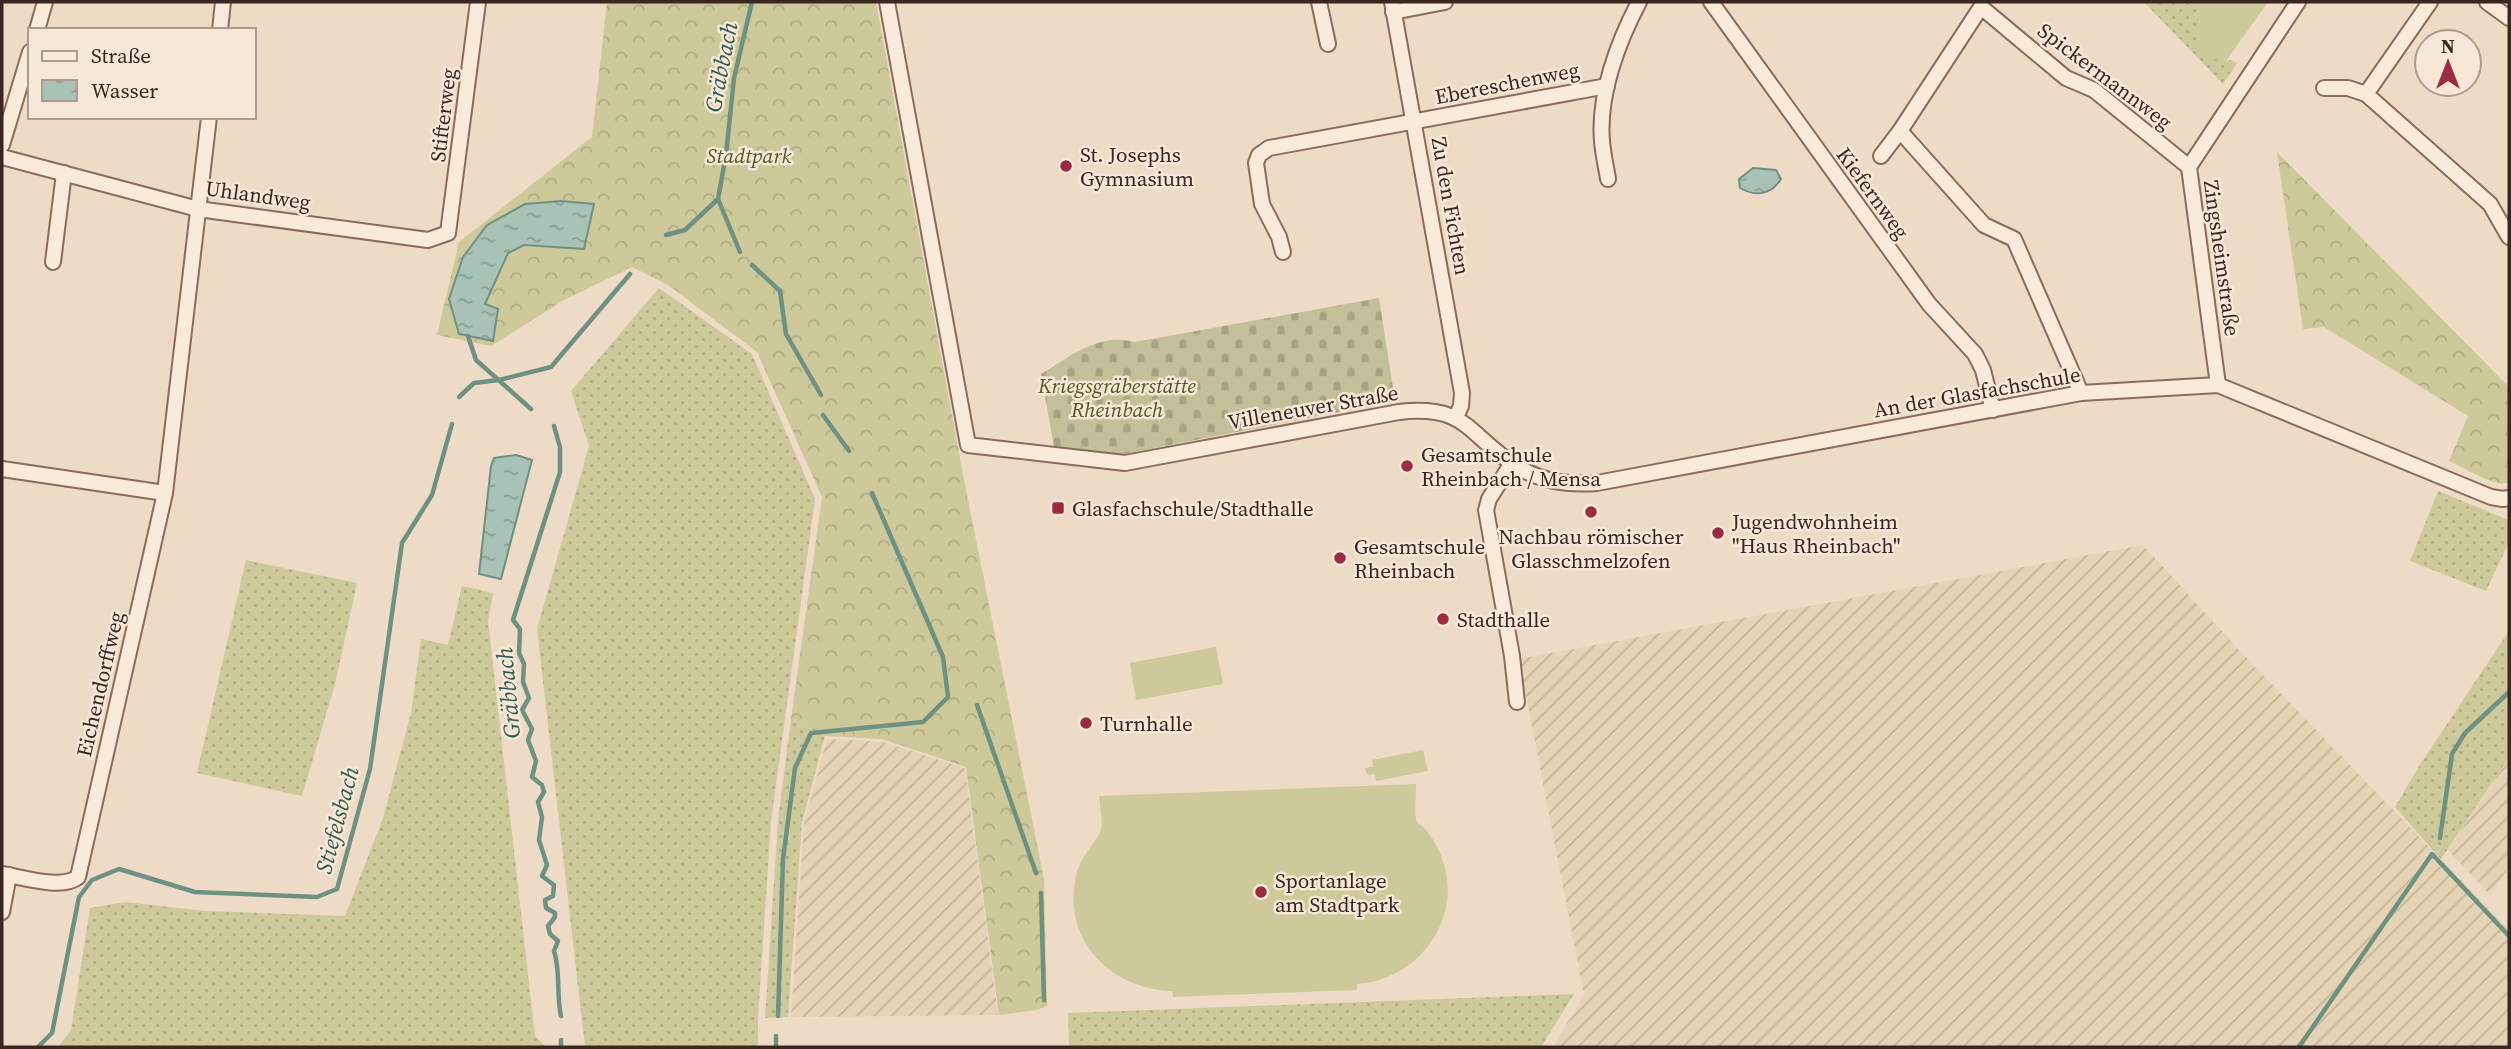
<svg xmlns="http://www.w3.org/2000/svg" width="2511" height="1049" viewBox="0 0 2511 1049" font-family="'Source Serif 4',serif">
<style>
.farmland{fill:url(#farmland-furrows)}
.grass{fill:url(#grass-dots)}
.forest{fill:url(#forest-crowns)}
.cemetery{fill:url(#cemetery-stones)}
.pitch{fill:#cdc99a}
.water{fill:url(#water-ripples);stroke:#6e9181;stroke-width:2}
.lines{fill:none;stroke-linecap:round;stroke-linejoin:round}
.stream{stroke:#6e9181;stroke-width:4.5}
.street-casing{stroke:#8a6c5c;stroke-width:18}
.street{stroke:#f9eada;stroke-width:14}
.poi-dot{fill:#992c41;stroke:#f6e7d6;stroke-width:2.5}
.labels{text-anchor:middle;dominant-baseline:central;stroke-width:5;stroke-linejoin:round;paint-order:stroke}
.street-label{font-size:21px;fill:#3a2720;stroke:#f6e7d6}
.poi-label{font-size:21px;fill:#3a2720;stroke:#f6e7d6;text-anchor:start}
.park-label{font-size:21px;font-style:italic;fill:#535626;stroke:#f6e7d6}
.water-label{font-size:23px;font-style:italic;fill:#2f5a4f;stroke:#f6e7d6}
</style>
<defs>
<pattern id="farmland-furrows" width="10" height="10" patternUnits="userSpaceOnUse" patternTransform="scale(1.75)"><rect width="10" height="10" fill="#e4d3b4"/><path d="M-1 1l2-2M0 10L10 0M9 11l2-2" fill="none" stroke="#c4b59a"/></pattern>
<pattern id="grass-dots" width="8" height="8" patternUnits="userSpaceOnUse" patternTransform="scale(1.75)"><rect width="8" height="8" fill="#cdc99a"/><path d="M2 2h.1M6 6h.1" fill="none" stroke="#b1ad84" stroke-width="1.8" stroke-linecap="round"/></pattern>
<pattern id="forest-crowns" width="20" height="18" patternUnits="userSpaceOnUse" patternTransform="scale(1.75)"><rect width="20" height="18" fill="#cdc99a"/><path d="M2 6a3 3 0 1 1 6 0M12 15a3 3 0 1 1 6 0" fill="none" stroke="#b1ad84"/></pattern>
<pattern id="cemetery-stones" width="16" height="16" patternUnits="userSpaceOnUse" patternTransform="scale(1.75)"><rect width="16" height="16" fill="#c2bf99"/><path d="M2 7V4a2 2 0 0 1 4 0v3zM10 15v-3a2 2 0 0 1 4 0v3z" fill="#a7a484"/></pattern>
<pattern id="water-ripples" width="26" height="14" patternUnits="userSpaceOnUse" patternTransform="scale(1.75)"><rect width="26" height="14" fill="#a8c2b5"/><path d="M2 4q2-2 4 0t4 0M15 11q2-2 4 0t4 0" fill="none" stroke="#8a9e93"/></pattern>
</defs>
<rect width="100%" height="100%" fill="#eedbc6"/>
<!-- farmland -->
<g class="farmland">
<polygon points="2143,545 2241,652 2509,930 2509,1047 1553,1047 1584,995 1519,659"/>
<polygon points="827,739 883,742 965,768 998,1015 791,1017 804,823"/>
<polygon points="2509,757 2509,867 2490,895 2448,850"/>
</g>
<!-- grass -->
<g class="grass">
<polygon points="2144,2 2197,2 2200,26 2197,36 2226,61 2231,60 2237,63 2223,84"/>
<polygon points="659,288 752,354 815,499 771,821 758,1018 758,1047 585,1047 537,629 589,446 571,391"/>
<polygon points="2438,491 2509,520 2509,542 2486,591 2410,561"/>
<polygon points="246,560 357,583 335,684 302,796 197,773"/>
<polygon points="462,586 493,593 488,621 535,1036 546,1047 58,1047 71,1030 90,908 125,902 205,911 345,916 383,818 411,713 421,639 448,645"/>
<polygon points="2509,631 2509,757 2441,859 2395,807 2421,763"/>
<polygon points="791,719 825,736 802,822 788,1017 765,1018 778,821"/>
<polygon points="1574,994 1541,1047 1069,1047 1068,1013"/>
</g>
<!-- forest -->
<g class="forest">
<polygon points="607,2 876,2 963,475 1044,879 1047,1006 1036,1010 999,1015 966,767 882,739 825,736 791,719 822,497 757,352 668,285 632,267 564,300 491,346 437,335 459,242 592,137"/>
<path d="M2277,152L2509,387V483C2491,486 2466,468 2449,461L2468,416L2324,327L2303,329Z"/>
</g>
<!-- cemetery -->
<path class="cemetery" d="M1379,298L1395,401L1119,455L1054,447L1041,374C1071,356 1099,332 1135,342Z"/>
<!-- pitch -->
<g class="pitch">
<path d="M2197,2H2268L2226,61C2214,61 2196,51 2197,36C2197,32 2200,29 2200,25C2200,17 2196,10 2197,2Z"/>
<polygon points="1216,647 1223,684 1136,700 1130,663"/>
<polygon points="1423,750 1428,771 1376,781 1375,774 1367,775 1365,768 1373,767 1372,760"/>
<path d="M1416,784C1416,792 1414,815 1417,822C1419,825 1423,826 1425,829C1436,842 1443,857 1446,873C1457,929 1412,981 1357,984V990L1173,997L1172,991C1110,989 1062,940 1076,876C1081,855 1091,849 1100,833C1104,825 1100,806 1099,796Z"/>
</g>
<!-- water -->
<g class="water">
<path d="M1753,168L1776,170L1781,179C1771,195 1756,197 1740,188L1739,179Z"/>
<polygon points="561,201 594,204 584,249 524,245 508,253 485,304 498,309 493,341 459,334 449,299 463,257 487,225 525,204"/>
<polygon points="516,455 532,460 501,579 479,574 491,466 494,458"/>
</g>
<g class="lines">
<!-- stream -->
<g class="stream">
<polyline points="718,199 740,252"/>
<polyline points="666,235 685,230 718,199 726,155 734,78 752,2"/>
<polyline points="752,265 780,291 786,334 821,395"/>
<polyline points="468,336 476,360 531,409"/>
<polyline points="459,397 474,383 499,380 551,367 630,274"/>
<polyline points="823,415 849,451"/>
<path d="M554,426L560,447V472L513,620L520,629L519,653L524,664L523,682L529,698L522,710L532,729L528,740L536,761L532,777L542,785L544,792L538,802L542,817L539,840L547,865L542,876L554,885L553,896L545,900L546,908L555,913V917L548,926L550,934L558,941L554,951C561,972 556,995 561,1016"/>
<polyline points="977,705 1036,873"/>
<polyline points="2440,838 2452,754 2465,733 2509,692"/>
<polyline points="1041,893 1044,1000"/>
<polyline points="778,1016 783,859 795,768 811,733 923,722 948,697 943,657 872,493"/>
<polyline points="38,1047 52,1033 79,897 92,880 119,869 195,892 317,897 337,889 370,769 402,543 432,495 452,424"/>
<polyline points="561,1047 561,1040"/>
<polyline points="776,1047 776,1036"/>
<polyline points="2299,1047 2432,854 2509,936"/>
</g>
<!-- street casing -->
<g class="street-casing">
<g id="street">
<path d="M887,2L968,445L1125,463L1399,412C1469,404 1467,436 1518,467C1543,482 1568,485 1597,483L2081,393L2218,385L2491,497L2503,499L2509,498"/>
<polyline points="1319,2 1328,44"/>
<polyline points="1392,2 1462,393 1461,406 1456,417"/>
<polyline points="1711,2 1929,304 1975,354 1983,370 1993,410"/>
<polyline points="2487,2 2509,18"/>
<polyline points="1393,12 1445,2"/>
<polyline points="37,30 45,2"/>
<polyline points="220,30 223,2"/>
<polyline points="2324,88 2348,88 2366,94 2490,204 2509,237"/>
<polyline points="2366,94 2430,2"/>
<polyline points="1900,131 1984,225 2014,239 2081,393"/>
<polyline points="2,145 30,52"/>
<polyline points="1881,156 1900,131 1981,7 2066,78 2094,90 2189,167"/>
<polyline points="2,157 198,209 428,240 448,233 478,2"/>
<path d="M1608,179C1606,166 1603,154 1602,141C1598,95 1618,42 1639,2"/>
<polyline points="1283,252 1279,237 1262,204 1256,163 1259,155 1269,148 1607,86"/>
<polyline points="53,262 64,173"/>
<polyline points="2218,385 2189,167 2298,2"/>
<polyline points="1512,463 1489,499 1486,510 1512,656 1517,702"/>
<polyline points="2,469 165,493"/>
<path d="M2,874C22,877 62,890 78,877L165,493L209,117"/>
<polyline points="2,912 9,875"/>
</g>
</g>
<!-- street -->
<use href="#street" class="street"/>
</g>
<!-- markers -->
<g class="poi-dot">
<circle cx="1066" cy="166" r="7"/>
<circle cx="1407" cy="466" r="7"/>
<rect x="1051" y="501" width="14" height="14" rx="3.5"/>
<circle cx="1591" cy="512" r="7"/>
<circle cx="1718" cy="533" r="7"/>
<circle cx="1340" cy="558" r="7"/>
<circle cx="1443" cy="619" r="7"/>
<circle cx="1086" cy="723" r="7"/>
<circle cx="1261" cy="892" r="7"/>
</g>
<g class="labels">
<!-- street labels -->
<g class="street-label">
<text transform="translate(2105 76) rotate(37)">Spickermannweg</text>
<text transform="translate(1507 83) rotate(-11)">Ebereschenweg</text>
<text transform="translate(443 115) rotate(-83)">Stifterweg</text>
<text transform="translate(1873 193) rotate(54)">Kiefernweg</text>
<text transform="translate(258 195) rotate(8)">Uhlandweg</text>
<text transform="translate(1451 206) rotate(80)">Zu den Fichten</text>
<text transform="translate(2222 258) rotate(82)">Zingsheimstraße</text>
<text transform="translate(1977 392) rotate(-10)">An der Glasfachschule</text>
<text transform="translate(1313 407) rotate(-10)">Villeneuver Straße</text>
<text transform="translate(100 684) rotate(-77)">Eichendorffweg</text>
</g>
<!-- poi labels -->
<g class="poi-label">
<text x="1080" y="154">St. Josephs<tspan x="1080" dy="24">Gymnasium</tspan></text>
<text x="1421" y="454">Gesamtschule<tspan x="1421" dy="24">Rheinbach / Mensa</tspan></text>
<text x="1072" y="508">Glasfachschule/Stadthalle</text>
<text x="1732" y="521">Jugendwohnheim<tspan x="1732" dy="24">"Haus Rheinbach"</tspan></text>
<text x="1591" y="536" text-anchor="middle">Nachbau römischer<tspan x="1591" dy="24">Glasschmelzofen</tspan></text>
<text x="1354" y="546">Gesamtschule<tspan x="1354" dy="24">Rheinbach</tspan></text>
<text x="1457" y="619">Stadthalle</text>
<text x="1100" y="723">Turnhalle</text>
<text x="1275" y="880">Sportanlage<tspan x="1275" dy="24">am Stadtpark</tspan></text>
</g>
<!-- park labels -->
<g class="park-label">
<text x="749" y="155">Stadtpark</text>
<text x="1117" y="385">Kriegsgräberstätte<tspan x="1117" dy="24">Rheinbach</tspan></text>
</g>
<!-- water labels -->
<g class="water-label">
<text transform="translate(721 67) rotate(-79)">Gräbbach</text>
<text transform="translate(508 693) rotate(-95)">Gräbbach</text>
<text transform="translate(337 820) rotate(-75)">Stiefelsbach</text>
</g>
</g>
<!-- border -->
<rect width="2511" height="1049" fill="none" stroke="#3a2720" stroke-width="7"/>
<!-- legend -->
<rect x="28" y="28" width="228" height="91" fill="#f6e7d6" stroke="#ab9a8d" stroke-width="2"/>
<rect x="42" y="51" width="35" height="10" fill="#f9eada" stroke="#ab9a8d" stroke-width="2"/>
<text x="91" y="63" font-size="21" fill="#3a2720">Straße</text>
<rect x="42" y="80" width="35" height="21" fill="url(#water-ripples)" stroke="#ab9a8d" stroke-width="2"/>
<text x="91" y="98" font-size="21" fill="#3a2720">Wasser</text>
<!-- north arrow -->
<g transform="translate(2448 63)"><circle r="33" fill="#f6e7d6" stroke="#ab9a8d" stroke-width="2"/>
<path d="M0-5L12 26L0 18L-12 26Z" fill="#992c41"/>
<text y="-10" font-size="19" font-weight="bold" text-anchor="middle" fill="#3a2720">N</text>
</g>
</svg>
